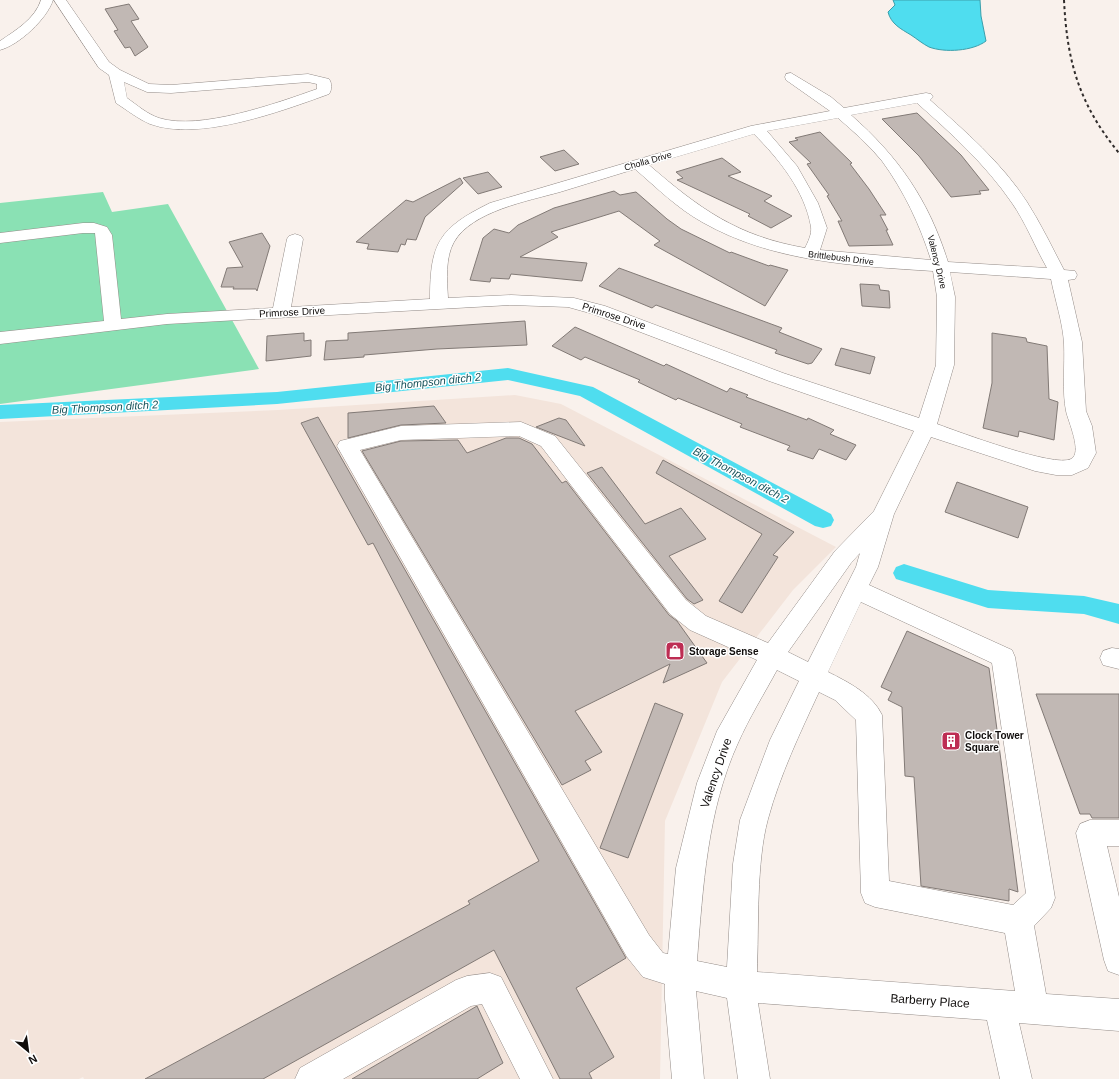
<svg xmlns="http://www.w3.org/2000/svg" width="1119" height="1079" viewBox="0 0 1119 1079" font-family="Arial,sans-serif">
<style>
.built{fill:#f3e4db}
.green{fill:#8ae1b4}
.water{fill:#4fddef;stroke:#3c9fab}
.lines{fill:none;stroke-linecap:round;stroke-linejoin:round}
.canal{fill:#4fddef;fill-rule:evenodd}
.building{fill:#c1b8b4;stroke:#827a76}
.minor-casing{stroke:#948c88;stroke-width:1}
.minor{fill:#fff;fill-rule:evenodd}
.rail{stroke:#302c2b;stroke-width:2;stroke-dasharray:3 3;stroke-linecap:butt}
.labels{text-anchor:middle;dominant-baseline:central;stroke-width:3;stroke-linejoin:round;paint-order:stroke}
.far-street-label{font-size:9px;fill:#100d0c;stroke:#fff}
.street-label{font-size:10px;fill:#100d0c;stroke:#fff}
.poi-label{font-size:10px;font-weight:bold;fill:#100d0c;stroke:#fff;text-anchor:start}
.water-label{font-size:11px;font-style:italic;fill:#18535b;stroke:#fff}
.near-street-label{font-size:12px;fill:#100d0c;stroke:#fff}
</style>
<rect width="100%" height="100%" fill="#f9f1ec"/>
<!-- built -->
<polygon class="built" points="515,395 561,404 836,547 793,590 722,682 665,821 660,1079 84,1079 83,1077 79,1079 0,1079 0,422 278,410"/>
<!-- green -->
<polygon class="green" points="103,192 112,212 168,204 259,369 0,404 0,203"/>
<!-- water -->
<path class="water" d="M893,0H980L981,16L986,41C973,51 945,53 929,47C923,44 917,39 911,35C901,29 891,24 888,12L895,5Z"/>
<g class="lines">
<!-- canal -->
<g class="canal">
<polygon points="508,368 593,387 831,514 834,520 831,526 823,528 815,526 580,396 508,380 277,404 0,419 0,405 277,392"/>
<polygon points="904,564 988,590 1084,596 1119,604 1119,624 1084,614 988,608 896,579 893,573 896,567"/>
</g>
</g>
<!-- building -->
<g class="building">
<polygon points="129,4 139,19 131,21 148,47 135,56 130,47 125,48 114,31 118,30 105,9"/>
<polygon points="917,113 961,155 989,190 979,191 981,194 951,197 919,156 882,119"/>
<polygon points="820,132 852,163 850,164 869,189 886,215 880,215 888,230 886,230 893,245 849,246 838,221 842,221 827,196 829,195 807,164 811,163 789,142 798,140 795,138"/>
<polygon points="564,150 579,164 555,171 540,157"/>
<polygon points="722,158 741,172 728,176 772,196 764,201 792,216 771,228 748,216 750,214 677,180 683,178 676,172"/>
<polygon points="488,172 502,187 478,194 463,178"/>
<polygon points="460,178 463,183 425,217 416,240 407,239 405,245 401,244 398,252 367,249 369,244 356,242 406,200 413,202"/>
<polygon points="614,191 620,195 636,192 667,219 681,229 730,253 731,252 769,266 770,265 788,270 765,306 654,245 660,241 619,211 551,232 558,237 520,257 587,263 582,281 511,274 509,279 491,278 490,282 470,280 483,238 494,229 509,233 518,225 554,208"/>
<polygon points="262,233 270,246 257,291 256,289 233,289 234,287 221,287 227,268 243,267 229,242"/>
<polygon points="619,268 782,328 779,332 822,349 812,363 808,364 775,353 777,350 656,305 652,308 599,286"/>
<polygon points="860,284 879,285 880,290 889,291 890,308 862,306"/>
<polygon points="525,321 527,345 437,349 364,355 364,357 324,360 326,341 348,340 348,333"/>
<polygon points="575,327 664,366 666,364 727,392 730,388 748,395 746,397 807,420 808,418 834,430 830,434 856,445 846,460 819,449 813,459 787,450 790,446 740,427 742,424 678,398 676,400 638,382 640,380 585,357 581,360 552,346"/>
<polygon points="304,333 304,341 311,340 311,356 266,361 267,336"/>
<polygon points="992,333 1026,338 1027,342 1047,346 1049,399 1058,402 1054,440 1019,431 1018,437 983,428 992,383"/>
<polygon points="841,348 875,357 870,374 835,365"/>
<polygon points="434,406 446,423 401,425 348,438 348,413"/>
<polygon points="318,417 626,958 576,988 614,1057 589,1073 592,1079 560,1079 494,950 263,1079 145,1079 470,904 468,901 539,861 373,543 368,545 301,423"/>
<polygon points="559,418 566,420 585,446 536,427"/>
<polygon points="506,438 519,438 532,444 562,483 566,481 669,615 677,621 707,663 663,683 670,664 575,711 602,752 585,761 591,770 562,785 362,451 401,441 458,440 467,453"/>
<polygon points="663,460 794,532 773,555 778,557 742,613 719,601 762,534 656,473"/>
<polygon points="602,467 645,524 681,508 706,539 669,556 703,600 694,604 687,599 587,473"/>
<polygon points="957,482 1028,507 1018,538 945,512"/>
<polygon points="907,631 989,668 1018,892 1009,889 1009,901 921,886 914,777 905,776 902,707 888,700 892,692 881,687"/>
<polygon points="1036,694 1119,694 1119,818 1092,818 1090,814 1080,814"/>
<polygon points="655,703 683,714 628,858 600,848"/>
<polygon points="477,1006 503,1063 477,1079 352,1079"/>
</g>
<g class="lines">
<!-- minor casing -->
<g class="minor-casing">
<g id="minor">
<path d="M41,0H53C47,19 19,45 0,50V41C16,30 35,19 41,0Z"/>
<path d="M54,0H66L109,62L120,70L149,84L171,85L308,74L329,79C332,83 332,90 329,94C282,111 199,142 150,124C138,119 127,110 116,103L109,75L99,68ZM124,82L147,92L171,93L308,82L317,84V89C277,103 200,131 159,118C147,114 137,105 127,98Z"/>
<path d="M791,73L831,97L844,108L926,93L931,94L933,97L930,100C965,131 1002,163 1027,202C1041,224 1052,247 1064,270L1075,271L1077,275L1075,279L1068,280L1082,342L1086,411L1092,426L1096,453L1088,468L1072,475H1056L1035,471L931,437L894,514L878,567L869,585L1012,650L1015,657L1055,898L1051,908L1034,926L1046,994L1119,999V1031L1019,1023L1032,1079H1000L987,1020L758,1003L770,1079H738L727,998L696,991L704,1079H672L665,999V984L643,977L627,957L337,446L340,441L401,426L521,422L555,436L686,600L706,616L768,643L835,551L874,511L914,431L769,381L593,314L568,307L511,305L167,324L0,344V332L104,321L95,233H83L0,243V233L83,223H94L107,227L112,235L121,319L167,314L273,308L287,239L289,236L295,234L301,236L303,239L291,307L430,299C430,243 439,228 490,203L751,126L830,111L786,80L785,77L786,74ZM917,103C952,134 986,165 1012,203C1026,223 1035,247 1047,268L948,262C929,201 899,157 851,115ZM838,118C853,131 869,145 882,161C904,191 920,225 931,260L820,250L827,228L818,203L797,166L767,131ZM754,134C779,159 805,191 811,227C812,234 808,242 805,248C737,236 700,209 649,165ZM635,169C657,188 677,208 702,222C772,262 854,266 933,271L937,297L936,365L919,418L783,373L605,306L574,298L511,295L448,298C447,280 445,258 454,242C472,211 528,201 560,192C585,184 610,177 635,169ZM950,272L1051,279C1055,300 1063,323 1064,344C1065,364 1062,392 1066,411C1068,421 1083,453 1071,459C1055,468 959,432 937,424L954,365L955,297ZM519,436L541,446L670,614L690,630L757,660L717,731L697,783L676,868L668,954L663,953L649,935L360,450L401,440ZM860,553L856,567L808,662L788,652L851,563ZM861,602L992,663L1026,893L1013,905L889,881L882,715C872,694 848,682 828,672ZM777,670L799,681L770,740L740,820L733,864L727,967L697,961C703,887 707,811 738,743C749,718 764,694 777,670ZM819,692L835,700L856,720L861,893L865,903L875,907L1005,933L1015,991L757,972C759,926 756,863 768,819C780,775 800,733 819,692Z"/>
<polygon points="1112,648 1119,649 1119,669 1103,665 1100,658 1103,651"/>
<polygon points="1090,820 1119,820 1119,846 1107,846 1119,897 1119,975 1108,971 1104,960 1076,833 1080,824"/>
<polygon points="490,973 501,977 553,1079 520,1079 482,1004 471,1006 343,1079 295,1079 300,1068 456,980 467,976"/>
</g>
</g>
<!-- minor -->
<use href="#minor" class="minor"/>
<!-- rail -->
<path class="rail" d="M1064,0C1067,62 1079,104 1119,153"/>
</g>
<!-- icons -->
<defs>
<g id="shop-square" transform="scale(1)"><rect x="-9" y="-9" width="18" height="18" rx="4" fill="#bd2d53" stroke="#fff"/><path d="M-5-2.5h2.3a2.7 3.5 0 0 1 5.4 0H5L5.5 6h-11ZM-1.5-2.5h3a1.5 2.3 0 0 0-3 0Z" fill="#fff"/></g>
<g id="building-square" transform="scale(1)"><rect x="-9" y="-9" width="18" height="18" rx="4" fill="#bd2d53" stroke="#fff"/><path d="M-4-6H4V6H1V3H-1V6H-4ZM-2.5-4.3h1.7v1.8h-1.7ZM.8-4.3h1.7v1.8H.8ZM-2.5-1h1.7V.8h-1.7ZM.8-1h1.7V.8H.8Z" fill="#fff"/></g>
</defs>
<g fill-rule="evenodd">
<use href="#shop-square" x="675" y="651"/>
<use href="#building-square" x="951" y="741"/>
</g>
<g class="labels">
<!-- far-street labels -->
<g class="far-street-label">
<text transform="translate(648 161) rotate(-16)">Cholla Drive</text>
<text transform="translate(841 258) rotate(7)">Brittlebush Drive</text>
<text transform="translate(937 262) rotate(76)">Valency Drive</text>
</g>
<!-- street labels -->
<g class="street-label">
<text transform="translate(292 312) rotate(-3)">Primrose Drive</text>
<text transform="translate(614 316) rotate(18)">Primrose Drive</text>
</g>
<!-- poi labels -->
<g class="poi-label">
<text x="689" y="651">Storage Sense</text>
<text x="965" y="735">Clock Tower<tspan x="965" dy="12">Square</tspan></text>
</g>
<!-- water labels -->
<g class="water-label">
<text transform="translate(428 382) rotate(-6)">Big Thompson ditch 2</text>
<text transform="translate(105 407) rotate(-3)">Big Thompson ditch 2</text>
<text transform="translate(741 475) rotate(28)">Big Thompson ditch 2</text>
</g>
<!-- near-street labels -->
<g class="near-street-label">
<text transform="translate(716 773) rotate(-71)">Valency Drive</text>
<text transform="translate(930 1001) rotate(4)">Barberry Place</text>
</g>
</g>
<!-- north arrow -->
<g transform="translate(28 1051) rotate(151)" stroke="#ffffff" stroke-width="3" paint-order="stroke">
<path d="M0-3L7 15L0 10L-7 15Z" fill="#100d0c"/>
<text y="-6" font-size="11" font-weight="bold" text-anchor="middle" fill="#100d0c">N</text>
</g>
</svg>
